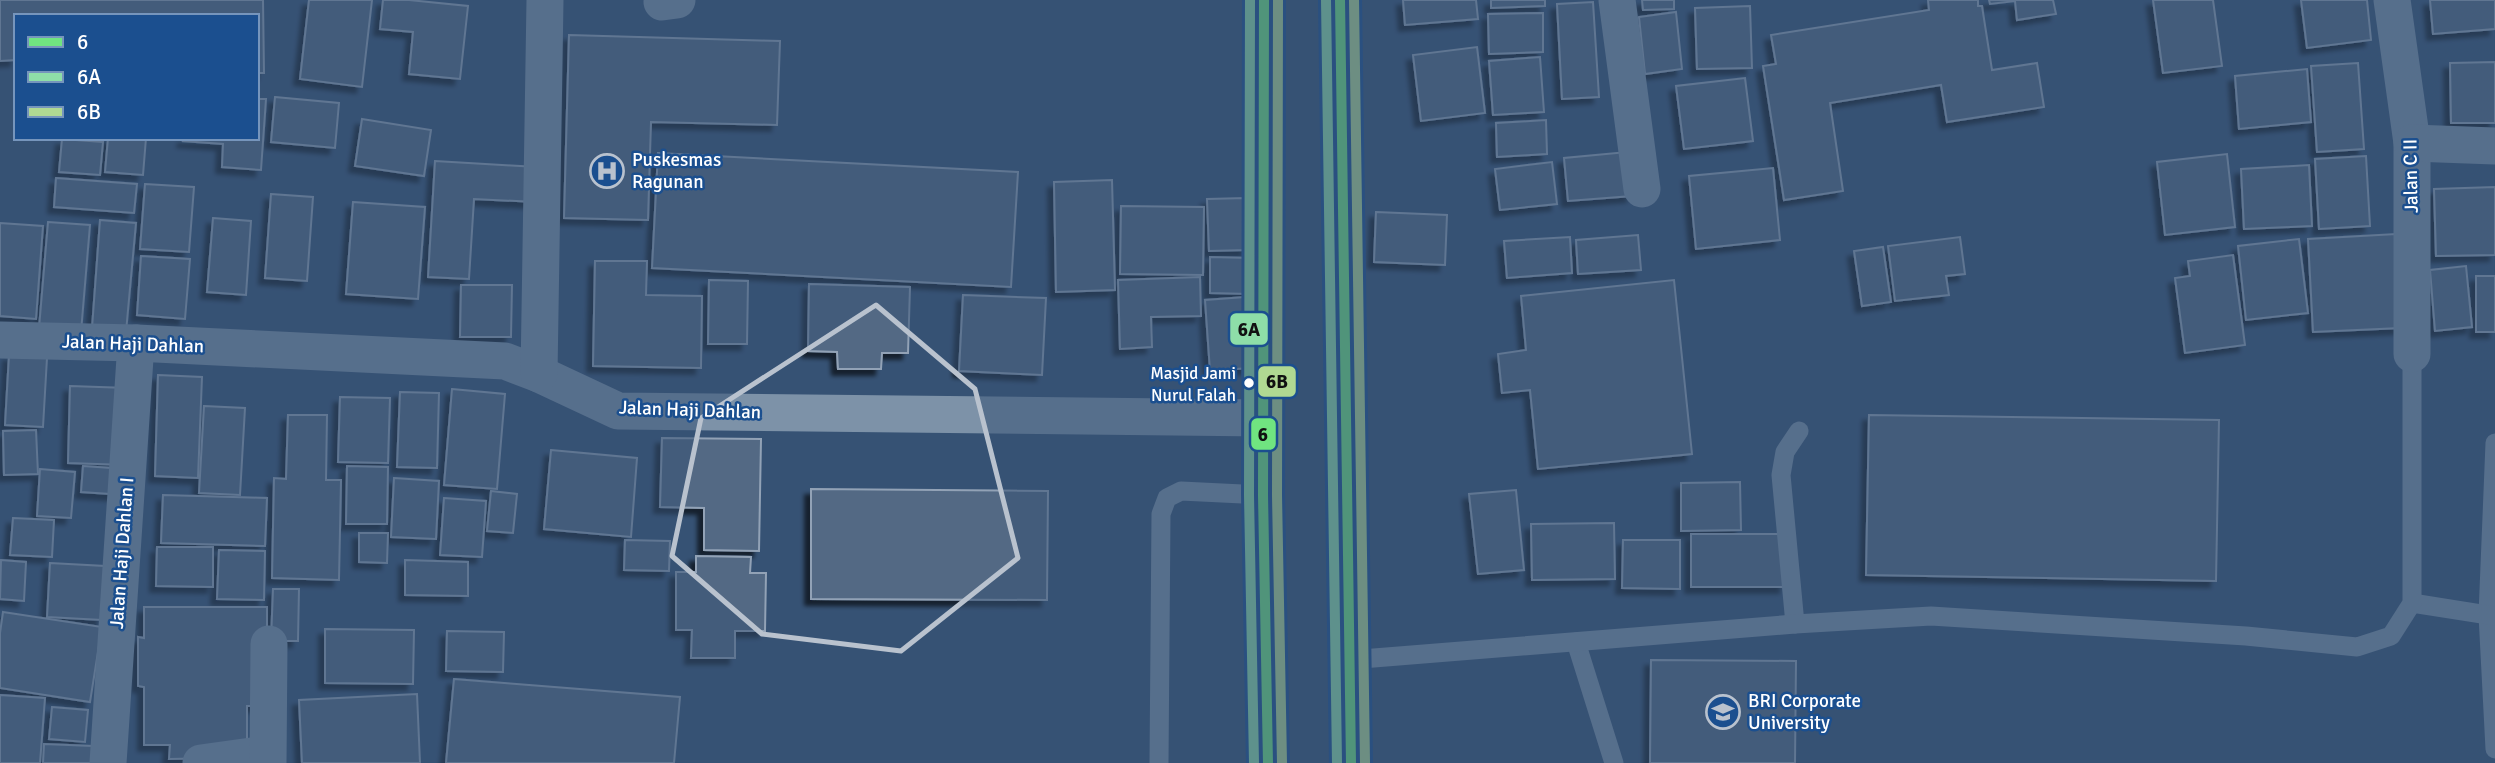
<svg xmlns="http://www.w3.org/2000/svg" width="2495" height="763" viewBox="0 0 2495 763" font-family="Signika,sans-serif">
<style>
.building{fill:#526984;stroke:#92a2b6;stroke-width:2;filter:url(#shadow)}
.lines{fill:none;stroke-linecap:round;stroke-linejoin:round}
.service{stroke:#7d92a8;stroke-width:19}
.minor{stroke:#7d92a8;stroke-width:37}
.secondary{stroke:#798da4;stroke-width:38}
.bus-1-casing{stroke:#1b4f8f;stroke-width:16}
.bus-2-casing{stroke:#1b4f8f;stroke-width:16}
.bus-3-casing{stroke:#1b4f8f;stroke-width:16}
.bus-1{stroke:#70e480;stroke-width:10}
.bus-2{stroke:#8edea8;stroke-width:10}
.bus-3{stroke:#b0d892;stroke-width:10}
.marked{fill:none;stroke:#b9c2ce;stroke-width:5;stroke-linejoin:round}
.bus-dot{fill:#fff;stroke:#1b4f8f;stroke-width:2.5}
.labels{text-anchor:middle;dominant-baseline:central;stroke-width:5;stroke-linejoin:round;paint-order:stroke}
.bus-label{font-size:17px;fill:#fff;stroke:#1b4f8f;text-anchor:end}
.poi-label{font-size:19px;fill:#fff;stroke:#1b4f8f;text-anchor:start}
.street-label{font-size:19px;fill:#fff;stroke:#1b4f8f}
.line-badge{stroke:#1b4f8f;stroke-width:2.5}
.pale-badge-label{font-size:19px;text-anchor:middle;font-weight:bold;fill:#111}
</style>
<defs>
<filter id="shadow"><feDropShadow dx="-6" dy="6" stdDeviation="2" flood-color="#0009"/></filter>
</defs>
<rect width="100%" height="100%" fill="#365274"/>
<!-- building -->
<g class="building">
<polygon points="0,0 263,0 264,73 257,73 257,16 16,16 16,60 0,61"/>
<polygon points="309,0 372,0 362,87 300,79"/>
<polygon points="383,0 409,0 468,6 460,79 409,74 413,32 380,29"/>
<polygon points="1403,0 1476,0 1478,19 1405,25"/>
<polygon points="1491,0 1545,0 1545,6 1491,8"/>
<polygon points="1642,0 1674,0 1674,9 1643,10"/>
<polygon points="1928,0 1978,0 1978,6 1982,6 1992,70 2037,63 2044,107 1947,122 1941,85 1830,103 1843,191 1784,200 1763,66 1776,64 1771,35 1929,10"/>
<polygon points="1989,0 2053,0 2056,14 2017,20 2015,1 1990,4"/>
<polygon points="2153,0 2213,0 2222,66 2163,73"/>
<polygon points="2301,0 2367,0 2371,40 2307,48"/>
<polygon points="2430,0 2495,0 2495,29 2433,34"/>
<polygon points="1593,2 1599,97 1562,99 1557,4"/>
<polygon points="1750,6 1752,68 1697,69 1695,8"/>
<polygon points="1676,12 1682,69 1645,74 1639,17"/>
<polygon points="1543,13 1543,52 1489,54 1488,14"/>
<polygon points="569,35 780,41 777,125 651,122 648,220 564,218"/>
<polygon points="1477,47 1485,113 1421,121 1413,55"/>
<polygon points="1540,57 1544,112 1493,115 1489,61"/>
<polygon points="2495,62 2495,123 2451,123 2450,63"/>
<polygon points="2358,63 2364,149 2317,152 2311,66"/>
<polygon points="2307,69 2311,122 2239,129 2235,76"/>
<polygon points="1745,78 1753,141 1684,149 1676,86"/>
<polygon points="275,97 339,103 335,148 271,142"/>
<polygon points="257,99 266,99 261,170 222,167 223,144 183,141 184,138 257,138"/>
<polygon points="362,119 431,130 424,176 355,166"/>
<polygon points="1546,120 1547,154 1497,157 1496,123"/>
<polygon points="108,138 146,138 143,175 105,172"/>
<polygon points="62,139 103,142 100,175 59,172"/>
<polygon points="1627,152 1632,196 1568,201 1564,158"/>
<polygon points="658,153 1018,172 1011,287 652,268"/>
<polygon points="2227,154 2235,227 2165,235 2157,162"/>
<polygon points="2366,156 2370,226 2319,229 2315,159"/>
<polygon points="435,161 537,167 535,202 474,199 469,279 428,277"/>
<polygon points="1552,162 1557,204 1500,210 1495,169"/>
<polygon points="2309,165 2312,226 2244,229 2241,169"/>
<polygon points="1773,168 1780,240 1696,249 1689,176"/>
<polygon points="56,178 137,184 134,213 54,207"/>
<polygon points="1112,180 1115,290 1056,292 1054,182"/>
<polygon points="145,184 194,187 189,252 140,249"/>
<polygon points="2495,187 2495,255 2436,256 2434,189"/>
<polygon points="271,194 313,197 307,281 265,278"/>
<polygon points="1246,198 1247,250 1209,251 1207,199"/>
<polygon points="353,202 425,207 418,299 346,294"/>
<polygon points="1121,206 1204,207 1203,275 1120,274"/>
<polygon points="1376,212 1447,215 1445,265 1374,262"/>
<polygon points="213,218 251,221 246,295 207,292"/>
<polygon points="100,220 136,223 126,332 92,328"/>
<polygon points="48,222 90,225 81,332 39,328"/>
<polygon points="0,223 43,226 36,319 0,316"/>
<polygon points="2396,234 2401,328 2313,332 2308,239"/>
<polygon points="1638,235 1641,270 1578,274 1576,240"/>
<polygon points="1570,237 1572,273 1507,278 1504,241"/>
<polygon points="1960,237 1965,274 1946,276 1949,295 1895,301 1888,246"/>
<polygon points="2299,239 2308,313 2246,320 2238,246"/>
<polygon points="1883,247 1891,302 1862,306 1854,251"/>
<polygon points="2233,255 2245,345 2185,353 2175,278 2190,276 2188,261"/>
<polygon points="141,256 190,259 185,319 137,315"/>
<polygon points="1210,257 1251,258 1250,294 1210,293"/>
<polygon points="595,261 647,261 646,295 702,296 701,368 593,366"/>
<polygon points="2466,266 2472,327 2435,331 2430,270"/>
<rect x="2476" y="276" width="19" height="56"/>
<polygon points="1200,277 1201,316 1151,317 1152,347 1120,349 1118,280"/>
<polygon points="709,280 748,281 747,344 708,344"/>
<polygon points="1674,280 1692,454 1538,469 1530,390 1502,393 1498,354 1526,350 1521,296"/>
<polygon points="809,284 910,287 908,353 882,353 881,369 838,369 837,352 808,351"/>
<polygon points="461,285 512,285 511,337 460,337"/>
<polygon points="963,295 1046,298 1042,375 959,371"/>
<polygon points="1245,297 1249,368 1210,371 1205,300"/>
<polygon points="9,355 47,358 43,427 5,425"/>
<polygon points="158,375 202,377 198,478 155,476"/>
<polygon points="70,386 128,388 126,465 68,463"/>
<polygon points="452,389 505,394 497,489 444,485"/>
<polygon points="400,392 439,393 437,468 397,467"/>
<polygon points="340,397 390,398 388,463 338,462"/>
<polygon points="204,406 245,408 240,495 199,493"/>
<polygon points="288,415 327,415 326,480 341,480 339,580 272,578 274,478 286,479"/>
<polygon points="1869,415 2219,420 2216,581 1866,575"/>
<polygon points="36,430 38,474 4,475 3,431"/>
<polygon points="662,438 761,439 759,551 704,550 704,508 660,507"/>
<polygon points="551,450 637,458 631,537 544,529"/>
<polygon points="83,466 126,469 125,495 81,492"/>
<polygon points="347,466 388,467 387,524 346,524"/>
<polygon points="40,469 75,472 71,518 37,516"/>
<polygon points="394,478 439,481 436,539 391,537"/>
<polygon points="1740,482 1741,530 1681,531 1681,483"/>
<polygon points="811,489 1048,491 1047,600 811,599"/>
<polygon points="1516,490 1524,570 1478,574 1469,494"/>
<polygon points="491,491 517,494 513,533 487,531"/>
<polygon points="163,495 267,498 265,546 161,543"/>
<polygon points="444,498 486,501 482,557 440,555"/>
<polygon points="13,518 54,520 52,557 10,555"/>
<polygon points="1614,523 1615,579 1532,580 1531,524"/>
<polygon points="359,533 388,533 387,563 359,562"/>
<rect x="1691" y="534" width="94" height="53"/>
<polygon points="625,540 670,541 669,571 624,570"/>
<polygon points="1623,540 1680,540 1680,589 1622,588"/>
<polygon points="157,547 213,547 213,587 156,586"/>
<polygon points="219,550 265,551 264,600 217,599"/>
<polygon points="696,556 751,557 750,573 766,573 765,631 735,631 735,658 691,658 692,630 676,630 676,572 696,572"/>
<polygon points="1,560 26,562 24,601 0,599"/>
<polygon points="405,560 468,562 468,596 405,595"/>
<polygon points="50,563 105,566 102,620 47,617"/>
<polygon points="273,589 299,589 298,641 271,641"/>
<polygon points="144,607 267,607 267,658 258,706 247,706 247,745 221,758 169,759 170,745 144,745 144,687 138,686 138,637 144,638"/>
<polygon points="3,612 102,627 90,702 0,688 0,633"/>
<polygon points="325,629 414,630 413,684 325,683"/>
<polygon points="447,631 504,632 503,672 446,671"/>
<polygon points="1651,660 1796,661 1795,763 1650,763"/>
<polygon points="454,679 680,697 674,763 446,763"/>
<polygon points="417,694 420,763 302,763 299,700"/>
<polygon points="0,695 45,698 40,763 0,763"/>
<polygon points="52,707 88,710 85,742 49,739"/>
<polygon points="44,744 93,746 92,763 43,763"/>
</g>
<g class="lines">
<!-- service -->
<g class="service">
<polyline points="2495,443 2488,615 2495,749"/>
<polyline points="2412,603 2495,616"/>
<polyline points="1795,624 1781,475 1785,452 1799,431"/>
<polyline points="1576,642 1614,763"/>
<polyline points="1349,660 1795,624 1931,616 2246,636 2357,647 2391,636 2412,603 2412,354"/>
<polyline points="1159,763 1161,514 1167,498 1181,491 1263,495"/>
</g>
<!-- minor -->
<g class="minor">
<polyline points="1617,0 1642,189"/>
<polyline points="2392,0 2412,143 2412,354"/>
<polyline points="662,2 677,0"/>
<polyline points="2412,143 2495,146"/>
<polyline points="0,340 136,343 505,361 539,374 618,411 1264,418"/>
<polyline points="539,374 545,0"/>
<polyline points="108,763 136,343"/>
<polyline points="201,763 267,754"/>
<polyline points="268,763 269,644"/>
</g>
<!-- secondary -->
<g class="secondary">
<polyline points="1264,0 1263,495 1268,763"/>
<polyline points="1340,0 1351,763"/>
</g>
<!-- bus-1 casing -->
<g class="bus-1-casing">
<g id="bus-1">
<polyline points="1264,0 1263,495 1268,763"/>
<polyline points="1340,0 1351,763"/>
</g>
</g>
<!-- bus-2 casing -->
<g class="bus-2-casing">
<g id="bus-2">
<polyline points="1250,0 1249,495 1254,763"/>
<polyline points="1326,0 1337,763"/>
</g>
</g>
<!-- bus-3 casing -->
<g class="bus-3-casing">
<g id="bus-3">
<polyline points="1278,0 1277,495 1282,763"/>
<polyline points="1354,0 1365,763"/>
</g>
</g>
<!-- bus-1 -->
<use href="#bus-1" class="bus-1"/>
<!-- bus-2 -->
<use href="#bus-2" class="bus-2"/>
<!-- bus-3 -->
<use href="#bus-3" class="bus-3"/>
</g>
<!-- marked area -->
<path d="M0 0H2495V763H0ZM876,305L975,389L1018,558L901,651L762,634L672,556L701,418Z" fill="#365274" fill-opacity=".55" fill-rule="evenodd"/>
<path class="marked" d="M876,305L975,389L1018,558L901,651L762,634L672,556L701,418Z"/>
<!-- icons -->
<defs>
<g id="hospital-ring" transform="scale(1.75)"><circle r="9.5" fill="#1b4f8f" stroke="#b9c2ce" stroke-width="1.5"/><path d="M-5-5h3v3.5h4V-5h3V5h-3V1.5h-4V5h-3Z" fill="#b9c2ce"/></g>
<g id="university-ring" transform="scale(1.75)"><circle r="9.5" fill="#1b4f8f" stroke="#b9c2ce" stroke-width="1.5"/><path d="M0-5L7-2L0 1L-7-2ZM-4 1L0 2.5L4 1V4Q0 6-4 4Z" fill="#b9c2ce"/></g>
</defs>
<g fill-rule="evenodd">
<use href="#hospital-ring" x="607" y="171"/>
<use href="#university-ring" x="1723" y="712"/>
</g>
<!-- markers -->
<circle class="bus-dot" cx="1249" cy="383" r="6"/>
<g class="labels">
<!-- bus labels -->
<g class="bus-label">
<text x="1236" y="373">Masjid Jami<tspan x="1236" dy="22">Nurul Falah</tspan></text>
</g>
<!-- poi labels -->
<g class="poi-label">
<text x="632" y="160">Puskesmas<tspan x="632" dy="22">Ragunan</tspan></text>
<text x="1748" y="701">BRI Corporate<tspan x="1748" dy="22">University</tspan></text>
</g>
<!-- street labels -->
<g class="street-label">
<text transform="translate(2411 176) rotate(-91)">Jalan C II</text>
<text transform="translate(133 344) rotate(2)">Jalan Haji Dahlan</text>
<text transform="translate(690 410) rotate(2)">Jalan Haji Dahlan</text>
<text transform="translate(122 553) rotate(-86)">Jalan Haji Dahlan I</text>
</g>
</g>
<g class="line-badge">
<rect x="1229" y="312" width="40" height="34" rx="7" fill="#8edea8"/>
<rect x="1257" y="365" width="40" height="33" rx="7" fill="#b0d892"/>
<rect x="1250" y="417" width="27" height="34" rx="7" fill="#70e480"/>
</g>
<g class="pale-badge-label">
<text x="1249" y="336">6A</text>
<text x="1277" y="388">6B</text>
<text x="1263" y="441">6</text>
</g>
<!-- legend -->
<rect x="14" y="14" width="245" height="126" fill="#1b4f8f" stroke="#7695bc" stroke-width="2"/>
<rect x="28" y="37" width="35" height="10" fill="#70e480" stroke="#7695bc" stroke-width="2"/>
<text x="77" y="49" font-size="21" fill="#ffffff">6</text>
<rect x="28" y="72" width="35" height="10" fill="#8edea8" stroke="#7695bc" stroke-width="2"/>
<text x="77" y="84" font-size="21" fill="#ffffff">6A</text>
<rect x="28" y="107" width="35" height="10" fill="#b0d892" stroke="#7695bc" stroke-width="2"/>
<text x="77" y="119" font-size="21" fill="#ffffff">6B</text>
</svg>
